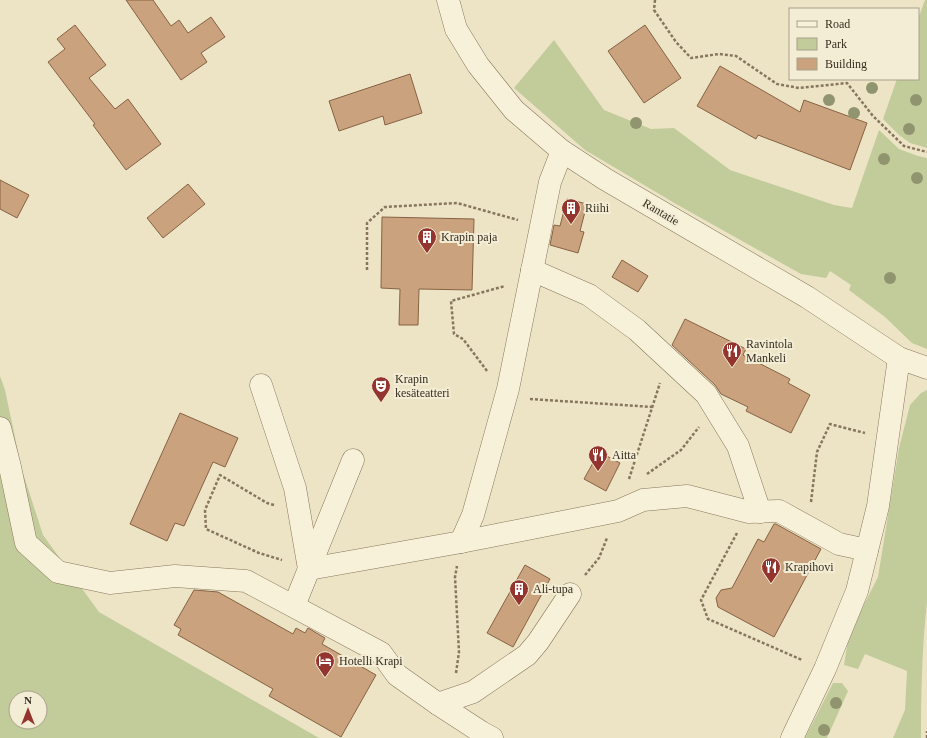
<svg xmlns="http://www.w3.org/2000/svg" width="927" height="738" viewBox="0 0 927 738" font-family="Georgia,serif">
<style>
.green{fill:#c2cb9a;fill-rule:evenodd}
.building{fill:#caa27d;stroke:#866243}
.lines{fill:none;stroke-linecap:round;stroke-linejoin:round}
.minor-casing{stroke:#87765c;stroke-width:23}
.path{stroke:#87765c;stroke-width:2.5;stroke-dasharray:3 2;stroke-linecap:butt}
.minor{stroke:#f8f1d9;stroke-width:22}
.tree{fill:#91956f}
.labels{text-anchor:middle;dominant-baseline:central;stroke-width:4;stroke-linejoin:round;paint-order:stroke}
.poi-label{font-size:12px;fill:#382d1f;stroke:#f4edd5;text-anchor:start}
.street-label{font-size:12px;fill:#382d1f;stroke:#f4edd5}
</style>
<rect width="100%" height="100%" fill="#ede4c6"/>
<!-- green -->
<g class="green">
<polygon points="925,0 927,0 927,148 910,143 899,135 883,119 897,79 918,79 918,19"/>
<polygon points="554,40 604,110 651,129 674,128 730,170 834,205 852,208 879,130 899,149 918,156 927,158 927,349 912,343 885,317 849,290 851,285 830,271 826,278 801,274 676,204 585,150 514,88"/>
<path d="M0,376L5,390L22,470L43,535L99,612L319,738H0ZM16,698H40V722H16Z"/>
<path d="M927,390V602C922,647 921,693 921,738H893L905,710L907,671L865,654L858,669L844,665L849,634L878,577L899,448L910,405L921,393Z"/>
<polygon points="833,683 842,683 848,691 827,738 805,738"/>
</g>
<!-- building -->
<g class="building">
<polygon points="126,0 153,0 171,26 179,20 188,33 211,17 225,37 201,53 207,62 181,80"/>
<polygon points="75,25 106,65 89,78 115,109 128,99 161,144 126,170 93,125 95,124 48,62 65,49 57,39"/>
<polygon points="645,25 681,78 644,103 608,51"/>
<polygon points="720,66 800,112 804,100 867,123 850,170 758,135 756,139 697,106"/>
<polygon points="410,74 422,113 385,125 383,116 339,131 329,101"/>
<polygon points="0,180 29,195 17,218 0,209"/>
<polygon points="188,184 205,204 163,238 147,218"/>
<polygon points="567,199 587,204 580,231 584,232 578,253 550,245 554,225 560,226"/>
<polygon points="382,217 474,219 472,290 419,289 418,325 399,325 400,289 381,288"/>
<polygon points="622,260 648,276 638,292 612,277"/>
<polygon points="685,319 746,349 743,355 790,379 788,383 810,395 791,433 746,411 748,407 721,394 715,385 672,345"/>
<polygon points="180,413 238,438 225,467 213,462 184,526 175,523 167,541 130,524"/>
<polygon points="599,452 620,463 606,491 584,479"/>
<polygon points="774,524 776,524 821,549 774,637 718,607 716,598 721,590 732,588 758,539 764,542"/>
<polygon points="525,565 550,579 513,647 487,633"/>
<polygon points="194,590 218,592 293,634 296,628 305,633 308,628 325,638 322,644 376,675 341,737 269,696 273,689 178,635 181,629 174,625"/>
</g>
<g class="lines">
<!-- minor casing -->
<g class="minor-casing">
<g id="minor">
<polyline points="448,0 456,29 478,65 514,110 562,151 605,179 699,234 807,297 899,358 927,368"/>
<polyline points="532,270 589,295 637,330 706,394 738,446 760,512"/>
<polyline points="261,385 295,488 309,569 461,542 618,511 643,500 687,496 749,512 779,511 839,544 867,550"/>
<polyline points="0,428 10,467 26,543 58,572 110,583 175,576 246,581 381,653 397,675 438,704 481,732 492,738"/>
<polyline points="461,542 473,515 508,389 550,182 562,151"/>
<polyline points="294,606 353,460"/>
<polyline points="438,704 473,692 527,655 538,642 570,594"/>
<polyline points="792,738 825,669 857,591 878,506 899,358"/>
</g>
</g>
<!-- path -->
<g class="path">
<polyline points="655,0 654,10 676,42 691,58 719,54 736,56 777,84 799,88 847,83 873,116 904,146 927,152"/>
<polyline points="367,270 367,223 385,207 457,203 518,220"/>
<polyline points="487,371 463,339 454,334 451,301 505,286"/>
<polyline points="530,399 653,407"/>
<polyline points="647,474 681,450 699,427"/>
<polyline points="629,479 660,383"/>
<polyline points="811,502 817,452 830,424 865,433"/>
<polyline points="274,505 267,503 220,475 205,510 206,529 259,553 282,560"/>
<polyline points="737,533 701,600 708,619 802,660"/>
<polyline points="585,575 599,558 607,538"/>
<polyline points="456,673 459,652 455,577 457,566"/>
<polyline points="927,738 927,731"/>
</g>
<!-- minor -->
<use href="#minor" class="minor"/>
</g>
<!-- trees -->
<g class="tree">
<circle cx="872" cy="88" r="6"/>
<circle cx="829" cy="100" r="6"/>
<circle cx="916" cy="100" r="6"/>
<circle cx="854" cy="113" r="6"/>
<circle cx="636" cy="123" r="6"/>
<circle cx="909" cy="129" r="6"/>
<circle cx="884" cy="159" r="6"/>
<circle cx="917" cy="178" r="6"/>
<circle cx="890" cy="278" r="6"/>
<circle cx="836" cy="703" r="6"/>
<circle cx="824" cy="730" r="6"/>
</g>
<!-- icons -->
<defs>
<g id="building-pin" transform="scale(1)"><path d="M0 17L-7.5 6A9.5 9.5 0 1 1 7.5 6Z" fill="#94342e" stroke="#f4edd5"/><path d="M-4-6H4V6H1V3H-1V6H-4ZM-2.5-4.3h1.7v1.8h-1.7ZM.8-4.3h1.7v1.8H.8ZM-2.5-1h1.7V.8h-1.7ZM.8-1h1.7V.8H.8Z" fill="#fff"/></g>
<g id="restaurant-pin" transform="scale(1)"><path d="M0 17L-7.5 6A9.5 9.5 0 1 1 7.5 6Z" fill="#94342e" stroke="#f4edd5"/><path d="M-5-6h1v4h1v-4h1v4h1v-4h1v5L-1.5 .5V6h-2V.5L-5-1ZM5-6V6H3V1.5H1.5Q1.5-4 5-6Z" fill="#fff"/></g>
<g id="theatre-pin" transform="scale(1)"><path d="M0 17L-7.5 6A9.5 9.5 0 1 1 7.5 6Z" fill="#94342e" stroke="#f4edd5"/><path d="M-5-5.5Q0-4 5-5.5V0Q5 5 0 6Q-5 5-5 0ZM-3.3-2.5H-1v1.5H-3.3ZM1-2.5H3.3v1.5H1ZM-2.8 1Q0 5.5 2.8 1Z" fill="#fff"/></g>
<g id="hotel-pin" transform="scale(1)"><path d="M0 17L-7.5 6A9.5 9.5 0 1 1 7.5 6Z" fill="#94342e" stroke="#f4edd5"/><path d="M-6-4.5h1.5V1H6V5H4.5V3h-9V5H-6ZM-4 0a1.8 1.8 0 1 1 3.6 0ZM.5 0V-2.5h3Q6-2.5 6 0Z" fill="#fff"/></g>
</defs>
<g fill-rule="evenodd">
<use href="#building-pin" x="571" y="208"/>
<use href="#building-pin" x="427" y="237"/>
<use href="#restaurant-pin" x="732" y="351"/>
<use href="#theatre-pin" x="381" y="386"/>
<use href="#restaurant-pin" x="598" y="455"/>
<use href="#restaurant-pin" x="771" y="567"/>
<use href="#building-pin" x="519" y="589"/>
<use href="#hotel-pin" x="325" y="661"/>
</g>
<g class="labels">
<!-- poi labels -->
<g class="poi-label">
<text x="585" y="208">Riihi</text>
<text x="441" y="237">Krapin paja</text>
<text x="746" y="344">Ravintola<tspan x="746" dy="14">Mankeli</tspan></text>
<text x="395" y="379">Krapin<tspan x="395" dy="14">kesäteatteri</tspan></text>
<text x="612" y="455">Aitta</text>
<text x="785" y="567">Krapihovi</text>
<text x="533" y="589">Ali-tupa</text>
<text x="339" y="661">Hotelli Krapi</text>
</g>
<!-- street labels -->
<g class="street-label">
<text transform="translate(661 212) rotate(31)">Rantatie</text>
</g>
</g>
<!-- legend -->
<rect x="789" y="8" width="130" height="72" fill="#f4edd5" stroke="#a9a08c"/>
<rect x="797" y="21" width="20" height="6" fill="#f8f1d9" stroke="#a9a08c"/>
<text x="825" y="28" font-size="12" fill="#382d1f">Road</text>
<rect x="797" y="38" width="20" height="12" fill="#c2cb9a" stroke="#a9a08c"/>
<text x="825" y="48" font-size="12" fill="#382d1f">Park</text>
<rect x="797" y="58" width="20" height="12" fill="#caa27d" stroke="#a9a08c"/>
<text x="825" y="68" font-size="12" fill="#382d1f">Building</text>
<!-- north arrow -->
<g transform="translate(28 710)"><circle r="19" fill="#f4edd5" stroke="#a9a08c"/>
<path d="M0-3L7 15L0 10L-7 15Z" fill="#94342e"/>
<text y="-6" font-size="11" font-weight="bold" text-anchor="middle" fill="#382d1f">N</text>
</g>
</svg>
